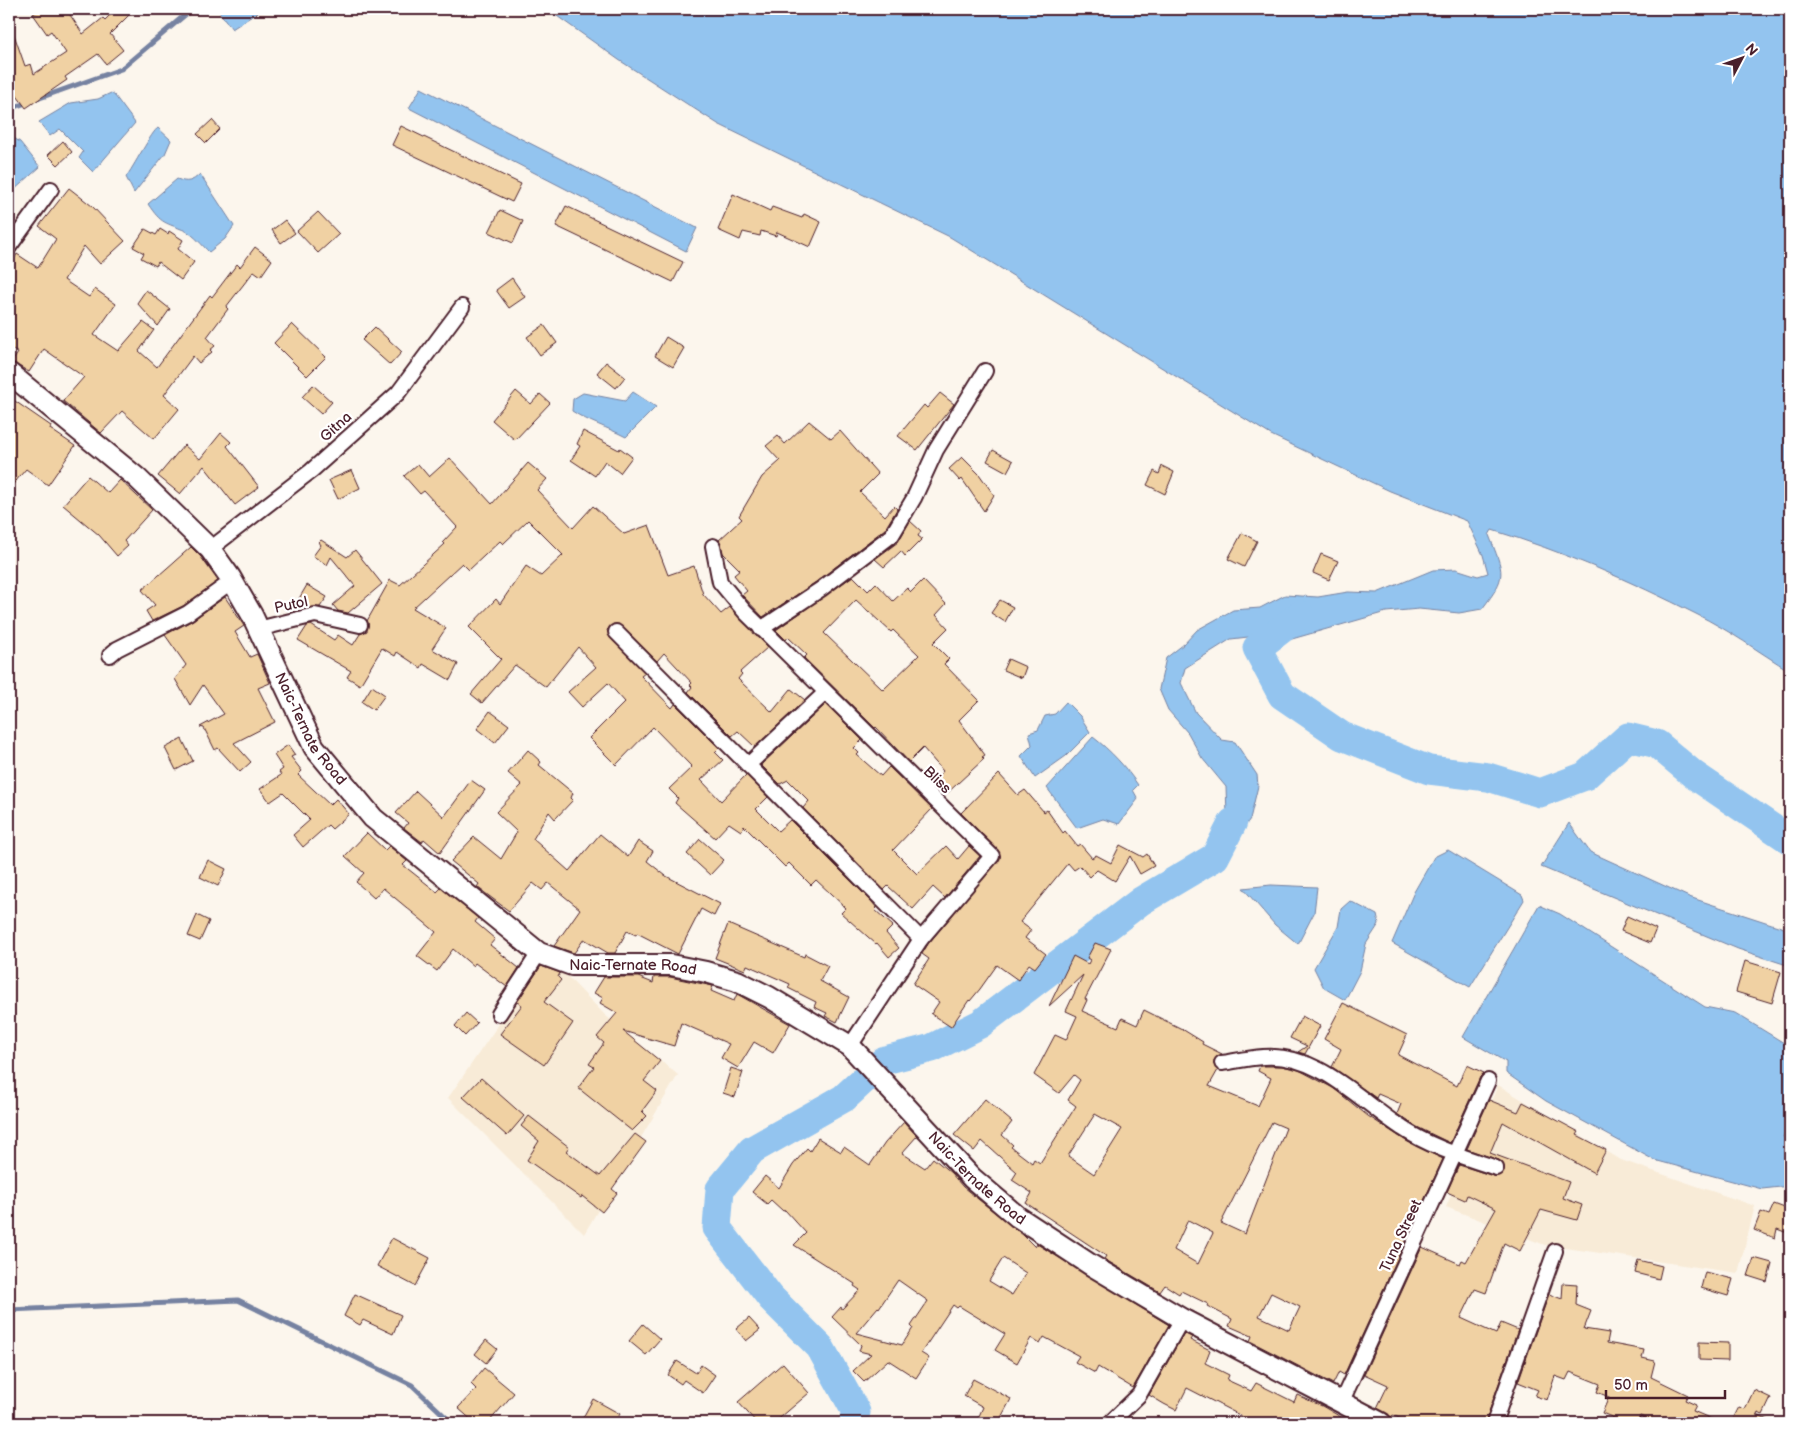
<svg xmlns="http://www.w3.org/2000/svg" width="1799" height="1432" viewBox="0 0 1799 1432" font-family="'Balsamiq Sans',sans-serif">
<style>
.built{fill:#f8ebd7}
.water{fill:#93c4ef;stroke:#7682a1}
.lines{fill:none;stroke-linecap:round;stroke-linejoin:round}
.stream{stroke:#7682a1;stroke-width:5}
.river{stroke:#93c4ef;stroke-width:29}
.building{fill:#f0d1a3;stroke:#4a1f2b;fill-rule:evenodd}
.minor-casing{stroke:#4a1f2b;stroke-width:18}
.secondary-casing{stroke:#4a1f2b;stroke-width:24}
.minor{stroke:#fff;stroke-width:14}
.secondary{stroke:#fff;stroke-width:20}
.labels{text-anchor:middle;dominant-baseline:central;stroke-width:4.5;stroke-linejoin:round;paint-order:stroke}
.street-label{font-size:15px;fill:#4a1f2b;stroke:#fff}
</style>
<rect width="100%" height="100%" fill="#fcf6ed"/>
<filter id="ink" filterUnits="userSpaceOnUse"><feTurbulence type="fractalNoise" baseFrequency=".02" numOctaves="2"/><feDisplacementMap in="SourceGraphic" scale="10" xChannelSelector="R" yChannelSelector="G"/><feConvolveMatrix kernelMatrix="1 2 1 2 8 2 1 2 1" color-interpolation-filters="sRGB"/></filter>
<g filter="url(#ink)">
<!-- built -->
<g class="built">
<polygon points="542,961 568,977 605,1015 678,1075 584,1234 448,1098"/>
<polygon points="1498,1085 1621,1160 1755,1206 1738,1273 1545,1245 1446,1207"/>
</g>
<!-- water -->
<g class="water">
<polygon points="217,9 263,9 232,29"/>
<path d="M547,9H1790V671C1759,652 1729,630 1696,614C1631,581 1562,551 1492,530L1489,535C1504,574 1508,575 1482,609L1459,613L1419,609L1386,612L1285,641L1248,637L1231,639L1185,668L1181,683L1196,713L1222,740L1235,742L1257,775L1258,786L1250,819L1232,844L1215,857L1227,815L1226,787L1202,758L1188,733L1168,710L1159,689L1166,658L1184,644L1197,630L1233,610L1260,608L1285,595L1318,597L1348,592L1377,593L1433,570L1456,569L1478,576L1488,573L1483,555L1467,521L1390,491L1271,435L950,237L718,124L619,60Z"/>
<polygon points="421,88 697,228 686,251 409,108"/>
<polygon points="111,93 115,96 135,123 93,172 79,158 83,152 60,129 50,136 39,122 71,103 98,99"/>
<path d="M158,128L171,140L165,154L134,193L126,177C133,168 152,131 158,128Z"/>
<polygon points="9,135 20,142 40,167 13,191 9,188"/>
<path d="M200,174L234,226L225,239L209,252C203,246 194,235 186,231C165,222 162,225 148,204L177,179C187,183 192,182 200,174Z"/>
<path d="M633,392L656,407L626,437C607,427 590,423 572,411L573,399L583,393L625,401Z"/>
<polygon points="1066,702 1080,716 1090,732 1066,756 1035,778 1021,756 1032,745 1029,733 1038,730 1045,716 1055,714"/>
<path d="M1093,737C1111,751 1125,766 1138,785L1133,790L1138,799L1119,824L1103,819L1077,828L1047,788Z"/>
<polygon points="1569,823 1590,852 1689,897 1790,930 1790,966 1738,949 1541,867"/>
<polygon points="1448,850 1522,895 1524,900 1470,987 1392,943 1414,892 1434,857"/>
<polygon points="1271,885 1317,887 1314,913 1298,944 1275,925 1243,888"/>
<polygon points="1350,901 1377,915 1379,924 1366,944 1360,971 1345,1000 1324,988 1314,968 1338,927 1341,909"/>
<polygon points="1539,905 1560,914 1705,1007 1735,1013 1789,1046 1790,1076 1788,1107 1790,1119 1783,1137 1790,1144 1790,1186 1762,1189 1654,1160 1546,1101 1506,1073 1506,1062 1463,1037"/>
</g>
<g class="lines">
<!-- stream -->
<g class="stream">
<polyline points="9,109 121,69 192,9"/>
<polyline points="9,1310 238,1300 412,1385 452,1423"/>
</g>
<!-- river -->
<g class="river">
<polyline points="1300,615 1257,648 1282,695 1342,736 1429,770 1488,777 1540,793 1585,776 1628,737 1657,744 1694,775 1790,840"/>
<polyline points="853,1423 856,1412 820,1347 771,1298 717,1228 720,1189 752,1150 844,1098 885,1060 932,1048 980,1024 1141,901 1215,857 1233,822"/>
</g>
</g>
<!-- building -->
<g class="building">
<polygon points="41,9 66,9 83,34 103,18 105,20 116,9 135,9 110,34 123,50 106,64 98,54 65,77 67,80 26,108 9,85 14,82 9,66 9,26 11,26 25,66 31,64 34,74 66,53 51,31 47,34 33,14"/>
<polygon points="212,120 220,129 206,143 197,134"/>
<polygon points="401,126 521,184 512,202 392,145"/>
<polygon points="63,141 72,152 58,165 48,155"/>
<polygon points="69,188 92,206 125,241 100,264 84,246 64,280 89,297 95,289 116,304 94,335 118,351 143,322 154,330 139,351 157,367 210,295 212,297 237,264 240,267 255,247 272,260 261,276 254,271 226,307 228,309 207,337 215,346 210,350 212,352 199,363 193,356 164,395 179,409 154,439 122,411 101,433 63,401 84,377 44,349 29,372 12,362 18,353 9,347 9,268 17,254 38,268 56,239 39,226"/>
<polygon points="733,194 770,211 772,207 802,218 804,214 821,222 810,247 777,232 776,236 761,231 760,236 743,232 740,240 718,230"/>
<polygon points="566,206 683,262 673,282 556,226"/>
<polygon points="500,210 523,221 513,243 489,232"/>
<polygon points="318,212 339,234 318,253 297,231"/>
<polygon points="285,220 295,233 281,243 272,230"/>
<polygon points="145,229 156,235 160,229 168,234 169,231 183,240 178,249 194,262 181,280 158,262 156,266 141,258 144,253 133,247"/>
<polygon points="512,278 525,297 509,308 496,290"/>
<polygon points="146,290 170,309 158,326 137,303"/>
<polygon points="292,324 326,357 307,376 274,343"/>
<polygon points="544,325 557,343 540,355 527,337"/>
<polygon points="375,327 402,352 390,365 362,340"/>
<polygon points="666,337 684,348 673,367 655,356"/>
<polygon points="606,362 625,377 616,388 597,373"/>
<polygon points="313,385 332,402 321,414 302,397"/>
<polygon points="516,391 531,404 540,394 550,403 515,440 492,420"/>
<polygon points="940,393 954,404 917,450 898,436 924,405 927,408"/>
<polygon points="9,397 51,426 50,429 75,446 48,485 26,469 9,489"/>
<polygon points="809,421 831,439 840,431 878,474 860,492 885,516 894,506 897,509 885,529 816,582 763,617 742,595 747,591 734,575 740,570 723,553 719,540 742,519 739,516 762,477 780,461 766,446 778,436 785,444"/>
<polygon points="583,431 619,450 620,448 632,457 620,473 605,461 595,476 571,460 580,446 577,444"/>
<polygon points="221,433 231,442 227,446 259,487 235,505 204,466 180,494 158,476 184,445 200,459"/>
<polygon points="993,450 1013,461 1007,472 987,461"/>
<polygon points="962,457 979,474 994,495 984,511 962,479 960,481 949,469"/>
<polygon points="450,458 492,504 528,463 547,479 537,490 573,528 593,506 624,534 649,525 668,575 694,566 703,594 721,614 730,607 768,647 740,672 742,674 738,679 772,712 791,689 805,700 755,747 738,731 732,736 688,692 692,687 690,685 692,683 664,653 657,661 619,624 613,624 607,630 610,638 645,673 641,676 672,708 675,704 719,748 715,752 723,760 701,780 721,801 746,775 768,797 756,809 778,831 790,820 872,902 877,908 875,910 893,926 886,933 899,948 889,957 877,943 876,944 841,913 846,908 816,880 811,885 789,863 785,867 744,826 741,831 729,823 715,838 675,803 678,798 669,789 692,767 653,727 616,765 589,738 625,702 608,683 582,707 568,692 596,667 578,647 546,687 515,665 482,703 471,694 501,659 469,627 496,599 500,604 526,566 541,576 563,555 528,520 503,544 500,541 469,570 462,563 413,608 446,628 432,649 458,664 450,680 423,664 421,668 397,652 395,656 382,648 360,685 347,677 351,671 298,640 307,626 311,625 334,640 338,635 353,645 360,634 367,631 367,621 390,580 400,585 445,544 443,542 457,527 424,491 420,494 404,476 418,464 429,477"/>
<polygon points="1162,466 1174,472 1165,494 1147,485 1154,471 1159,474"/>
<polygon points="352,470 360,488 338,499 329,480"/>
<polygon points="88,476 108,493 120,480 152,510 124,541 128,546 117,556 99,535 63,505"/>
<polygon points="910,521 921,531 918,536 922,539 905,556 901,551 884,567 875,559 898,542"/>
<polygon points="1242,533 1257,541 1244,567 1228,559"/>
<polygon points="321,540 347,557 355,550 382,584 348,613 338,611 333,605 355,586 331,557 327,565 313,556 321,545 319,542"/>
<polygon points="191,547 201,557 218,581 183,606 152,621 146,611 155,605 142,590"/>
<polygon points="1321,554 1338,561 1329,580 1313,573"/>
<path d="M853,576L868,591L876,583L893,601L907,588L911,592L923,580L946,604L936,615L948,628L933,643L949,659L944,664L979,700L959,720L985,755L982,757L984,759L944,796L932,784L943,771L923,748L909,762L876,727L875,728L804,658L807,655L788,637L786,640L776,630ZM856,600L891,632L893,630L919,655L883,690L824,633Z"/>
<polygon points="307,585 327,597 320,607 307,608 297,602"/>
<polygon points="225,597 244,626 235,632 250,657 257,654 270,683 258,688 275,722 234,743 251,762 240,772 218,748 215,750 204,728 200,727 224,714 203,685 190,705 175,679 186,665 165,635 193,620"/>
<polygon points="1000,600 1013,607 1005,622 991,613"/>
<polygon points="1008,659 1026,667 1022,678 1003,670"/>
<polygon points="372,686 385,695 374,710 362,702"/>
<polygon points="826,704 862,740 854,748 859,753 857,755 881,776 889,767 932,809 893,850 917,874 946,846 958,859 969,846 980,856 945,898 933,887 913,909 888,886 884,890 803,808 809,801 788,780 780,784 761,765"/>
<polygon points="490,711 509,725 495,743 477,729"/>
<polygon points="182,739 193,761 176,770 165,748"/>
<polygon points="288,745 295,755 291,757 302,771 298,775 330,805 336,799 349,814 332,829 328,825 303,847 293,835 310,820 283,793 270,802 260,789 281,775 279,772 283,769 274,755"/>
<polygon points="528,750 541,762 539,765 573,793 571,798 573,800 555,819 549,812 533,839 569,871 600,834 628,857 638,841 653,851 647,861 666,876 720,904 714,916 701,909 678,954 637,933 636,935 627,931 615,953 608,953 584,939 574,953 554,946 580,909 548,883 542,890 533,883 509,911 477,887 479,884 451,861 474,837 501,859 517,832 496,812 522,785 508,773"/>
<polygon points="999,774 1018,795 1025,790 1044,812 1047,810 1063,833 1065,831 1077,846 1080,844 1092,858 1096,855 1111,863 1120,845 1143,857 1147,854 1154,866 1140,874 1130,856 1115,881 1097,870 1090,877 1080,866 1074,870 1068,863 1020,922 1031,930 1025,938 1046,954 1035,968 1029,964 1018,980 997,965 980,989 970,1001 969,1000 951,1027 931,1014 939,1002 913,984 929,959 922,954 928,944 1000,858 998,850 961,813"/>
<polygon points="471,780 485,790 440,853 424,839 422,842 404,828 408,823 396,813 416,791 444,817"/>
<polygon points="367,833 385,850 389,846 407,861 403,865 437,892 441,888 478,918 475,922 495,939 490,945 519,968 507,987 475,963 473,966 453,949 437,971 417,956 436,932 383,888 374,898 356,882 364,873 345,856"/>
<polygon points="700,839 724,860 710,875 687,854"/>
<polygon points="208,860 226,869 218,886 200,877"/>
<polygon points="197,915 209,921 200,941 188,936"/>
<polygon points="1627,916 1656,929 1650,943 1621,931"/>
<polygon points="728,924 804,957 805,954 828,966 820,981 849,997 837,1022 825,1016 827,1013 814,1007 816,1002 788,988 790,984 747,965 745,970 715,958"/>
<path d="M1095,943L1111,949L1085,999L1087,1000L1082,1011L1118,1027L1122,1018L1137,1025L1144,1010L1182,1029L1203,1042L1202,1044L1222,1054L1214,1060V1065L1218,1070L1209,1086L1258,1106L1271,1078L1258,1071L1260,1066H1282L1299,1070L1333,1088L1368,1116L1408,1142L1443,1159L1344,1375L1339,1372L1333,1384L1250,1341L1252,1336L1229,1326L1232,1319L1207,1306L1208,1304L1181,1291L1179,1294L1165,1285L1160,1292L1104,1259L1106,1256L1026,1203L1032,1193L1012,1180L1017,1172L982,1141L974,1151L954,1135L985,1099L1012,1122L1002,1135L1013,1145L1011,1147L1032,1163L1034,1159L1040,1163L1076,1106L1068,1100L1080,1080L1074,1075L1059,1093L1034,1075L1055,1035L1066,1040L1077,1016L1066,1011L1083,975L1049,1006L1073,956L1088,964L1090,960L1087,958ZM1095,1114L1122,1129L1094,1174L1068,1156ZM1272,1122L1286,1128L1245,1234L1221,1223ZM1188,1220L1213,1233L1198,1264L1174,1250ZM1271,1293L1300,1307L1289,1330L1259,1316Z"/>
<polygon points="1745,961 1781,972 1772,1003 1736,992"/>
<polygon points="541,966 560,973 558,977 561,980 544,1002 573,1023 544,1065 500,1034 522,1005 517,1002"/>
<polygon points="604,977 638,977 653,983 654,977 670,977 703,984 713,986 711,991 734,1001 737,994 790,1024 773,1053 754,1042 738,1068 721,1058 729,1044 681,1023 674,1046 623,1031 660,1061 644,1081 657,1091 642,1111 647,1116 632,1131 578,1088 594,1067 589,1064 604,1043 597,1037 617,1013 600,1003 603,998 594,993"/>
<polygon points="1343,1003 1407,1035 1398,1055 1457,1086 1467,1065 1484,1073 1480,1077 1450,1143 1417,1127 1397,1114 1401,1104 1378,1094 1376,1098 1332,1067 1341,1049 1324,1039"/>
<polygon points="466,1013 477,1023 465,1036 455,1026"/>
<polygon points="1302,1016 1320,1026 1305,1054 1298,1052 1307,1046 1290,1038"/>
<polygon points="731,1068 743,1072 735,1097 723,1093"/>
<polygon points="481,1078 524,1116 507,1136 463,1097"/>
<polygon points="1489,1100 1518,1112 1523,1102 1579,1132 1577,1135 1606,1150 1594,1173 1503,1122 1490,1153 1569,1182 1563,1198 1582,1205 1577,1220 1541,1210 1520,1251 1504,1243 1486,1293 1475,1289 1461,1318 1496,1334 1501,1323 1518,1330 1485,1423 1409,1423 1393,1415 1391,1417 1377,1408 1388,1385 1364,1374 1422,1247 1460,1264 1462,1260 1466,1262 1496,1209 1467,1195 1465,1200 1447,1192 1459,1165 1494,1176 1498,1176 1504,1171 1504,1166 1499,1160 1467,1149"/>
<polygon points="529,1116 569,1147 566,1151 600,1176 635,1134 646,1142 612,1189 617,1193 602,1212 582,1196 581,1198 527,1160 539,1141 521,1126"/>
<path d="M904,1122L917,1136L902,1153L925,1168L933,1158L951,1173L963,1187L1023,1235L1035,1247L1037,1244L1169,1325L1133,1388L1098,1367L1095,1373L1075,1362L1079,1356L1044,1337L1040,1344L1031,1338L1017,1363L995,1350L1005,1334L959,1306L957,1308L953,1305L921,1353L929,1358L916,1378L888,1360L864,1382L853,1371L871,1354L859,1351L861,1345L832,1317L841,1307L842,1309L860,1290L854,1286L855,1284L794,1245L806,1233L785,1210L783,1211L771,1200L767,1204L752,1192L765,1176L779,1188L793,1165L807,1148L810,1151L818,1138L841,1152L844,1147L870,1165L885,1143ZM1003,1258L1026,1273L1012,1295L989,1281ZM898,1280L928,1301L911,1326L913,1328L902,1345L856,1333L878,1307L879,1308Z"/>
<polygon points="1774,1204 1790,1210 1790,1234 1777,1229 1775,1238 1754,1230 1761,1212 1769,1215"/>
<polygon points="392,1238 430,1258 415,1286 377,1266"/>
<polygon points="1754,1258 1772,1263 1767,1282 1748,1276"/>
<polygon points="1638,1260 1662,1266 1659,1279 1635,1273"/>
<polygon points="1705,1272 1733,1279 1728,1296 1701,1288"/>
<polygon points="1563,1283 1577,1284 1576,1305 1591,1311 1584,1329 1609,1333 1607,1343 1644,1350 1642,1358 1655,1361 1651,1377 1688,1395 1685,1400 1696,1405 1693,1411 1721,1423 1656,1423 1640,1416 1637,1423 1626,1423 1602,1413 1609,1397 1597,1392 1600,1384 1570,1372 1566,1380 1555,1376 1547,1400 1535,1396 1538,1390 1518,1382 1549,1294 1562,1299"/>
<polygon points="355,1294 401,1315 393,1334 363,1320 360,1325 344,1316"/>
<polygon points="749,1318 760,1330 746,1341 736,1329"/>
<polygon points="643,1324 660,1339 646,1355 629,1341"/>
<polygon points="1184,1333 1192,1337 1190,1340 1210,1350 1205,1363 1229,1375 1227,1380 1251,1391 1256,1383 1294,1402 1297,1395 1322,1406 1351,1423 1255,1423 1187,1388 1176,1410 1164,1404 1149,1395"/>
<polygon points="486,1340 497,1349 486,1363 475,1354"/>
<polygon points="1699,1342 1728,1343 1728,1361 1699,1360"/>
<polygon points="677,1361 696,1373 701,1365 715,1375 703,1393 684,1380 681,1384 668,1375"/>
<polygon points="783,1363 809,1393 774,1423 757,1423 738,1402"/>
<polygon points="484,1368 514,1393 488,1423 475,1423 458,1408 476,1389 471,1384"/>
<polygon points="973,1379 1011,1399 998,1423 976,1423 983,1407 964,1396"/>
<polygon points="1754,1390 1771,1398 1763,1415 1758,1413 1757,1415 1773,1423 1731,1423 1739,1407 1745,1409"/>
<polygon points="593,1399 620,1414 615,1423 580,1423"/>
</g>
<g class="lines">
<!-- minor casing -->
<g class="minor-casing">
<g id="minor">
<polyline points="9,247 51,189"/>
<polyline points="713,546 720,582 745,612 992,856 921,939 850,1046"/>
<polyline points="210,549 311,471 398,393 462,307"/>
<polyline points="258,629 315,615 360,625"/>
<polyline points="761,629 821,589 892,535 914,498 936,450 985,371"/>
<polyline points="616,632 921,939"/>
<polyline points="110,655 117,649 188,613 232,581"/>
<polyline points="748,765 825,693"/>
<polyline points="499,1014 539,953"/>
<path d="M1222,1063C1235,1061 1249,1058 1263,1057C1318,1052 1360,1101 1402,1128C1430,1147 1464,1157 1496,1168"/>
<polyline points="1341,1403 1488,1081"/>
<polyline points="1110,1423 1139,1395 1182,1319"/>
<polyline points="1494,1423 1555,1251"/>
</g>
</g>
<!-- secondary casing -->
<g class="secondary-casing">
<g id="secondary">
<path id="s1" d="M9,373L137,478L210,549L230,577L252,615L314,747L373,818L539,953L572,965H671L706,972L737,981L769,997L850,1046L972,1178L1018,1217L1091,1265L1182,1319L1381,1423"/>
</g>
</g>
<!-- minor -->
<use href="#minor" class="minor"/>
<!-- secondary -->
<use href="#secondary" class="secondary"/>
</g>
</g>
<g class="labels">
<!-- street labels -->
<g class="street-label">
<text transform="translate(336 427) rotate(-42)">Gitna</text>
<text transform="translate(291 605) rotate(-12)">Putol</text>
<text stroke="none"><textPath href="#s1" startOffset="474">Naic-Ternate Road</textPath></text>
<text transform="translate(937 780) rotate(44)">Bliss</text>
<text stroke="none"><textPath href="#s1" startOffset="894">Naic-Ternate Road</textPath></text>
<text stroke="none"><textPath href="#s1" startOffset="1314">Naic-Ternate Road</textPath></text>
<text transform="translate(1401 1236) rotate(-65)">Tuna Street</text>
</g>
</g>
<!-- margin -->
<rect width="1799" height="1432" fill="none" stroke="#fff" stroke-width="30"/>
<rect x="15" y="15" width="1769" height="1402" fill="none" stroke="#4a1f2b" stroke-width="2" filter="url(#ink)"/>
<!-- north arrow -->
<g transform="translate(1742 58) rotate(49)" stroke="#ffffff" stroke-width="4" paint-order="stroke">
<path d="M0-4L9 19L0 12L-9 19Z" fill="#4a1f2b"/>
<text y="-8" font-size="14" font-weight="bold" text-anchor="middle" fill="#4a1f2b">N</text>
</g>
<!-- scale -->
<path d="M1606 1390v8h119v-8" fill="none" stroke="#4a1f2b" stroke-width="2.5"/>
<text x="1614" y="1390" font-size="15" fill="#4a1f2b" stroke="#ffffff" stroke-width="4" paint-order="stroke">50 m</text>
</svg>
